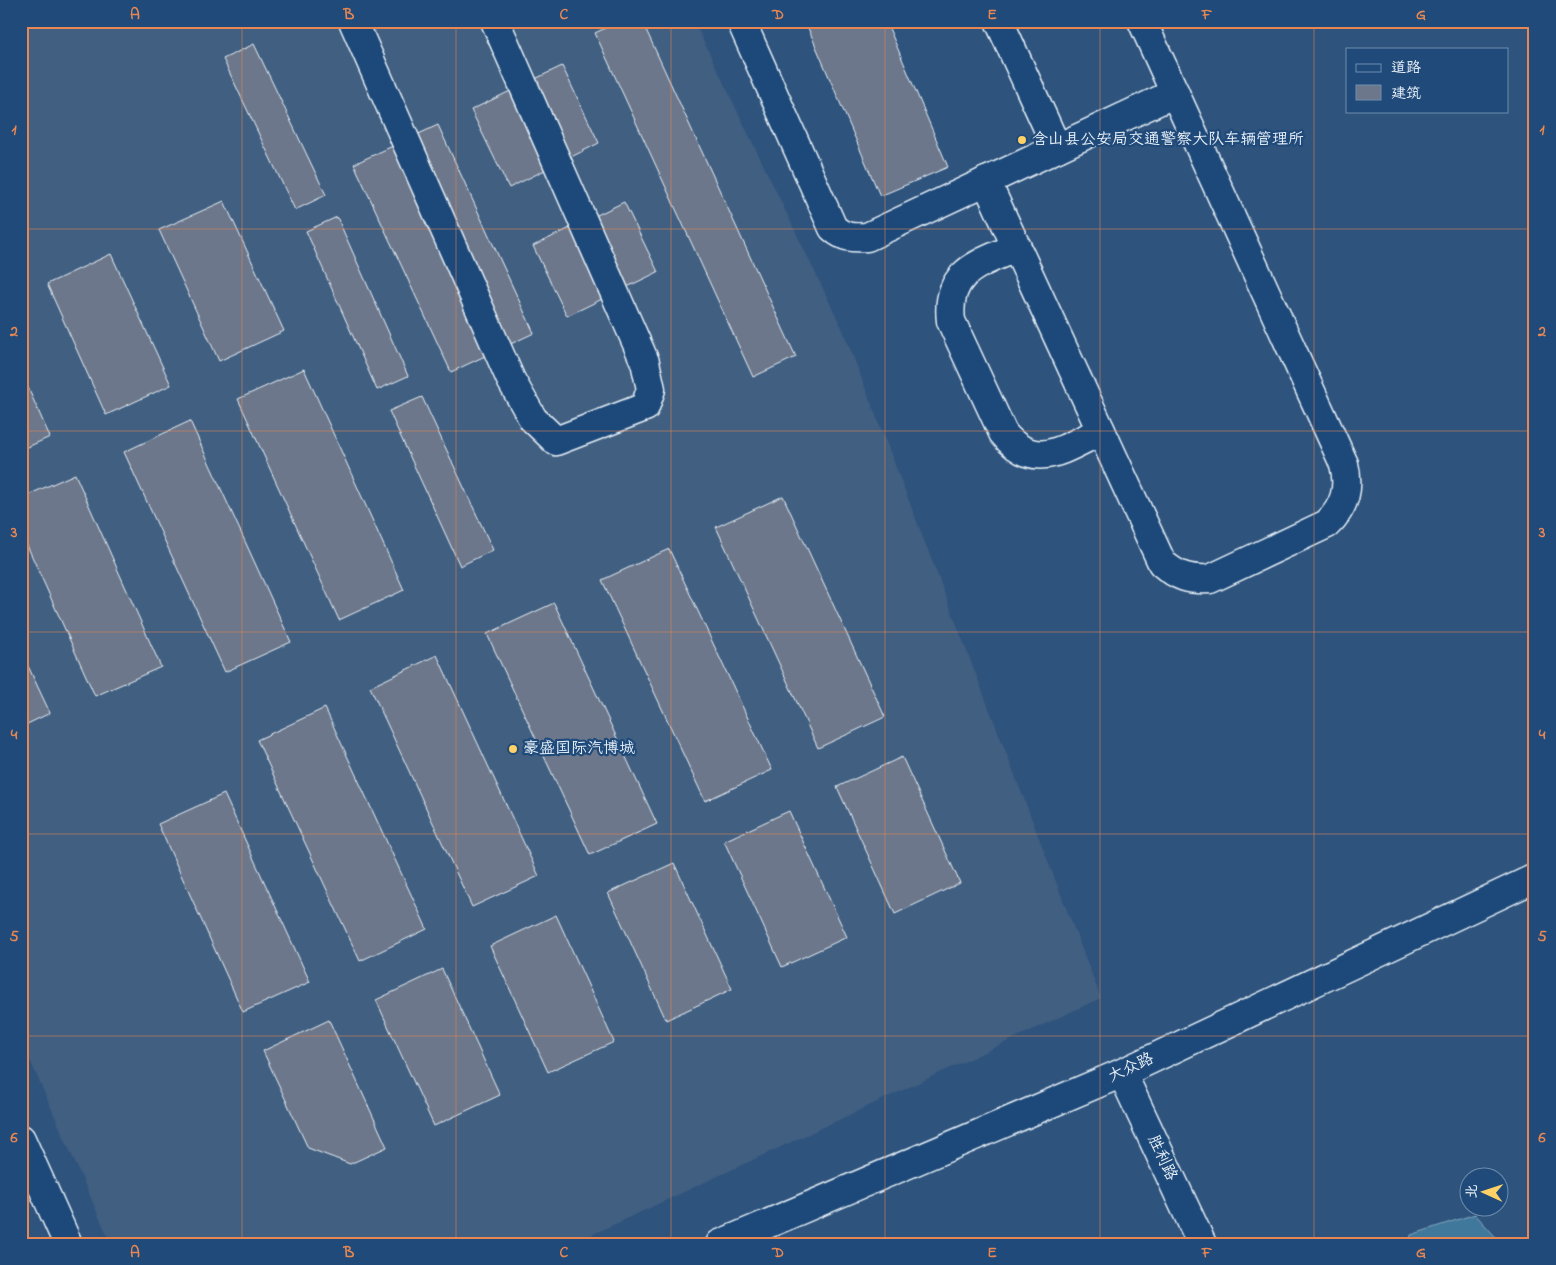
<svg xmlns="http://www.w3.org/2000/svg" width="1556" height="1265" viewBox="0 0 1556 1265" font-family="'Indie Flower','LXGW WenKai TC',sans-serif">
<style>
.built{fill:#415e81}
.water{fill:#40789b;stroke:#83a8c0}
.building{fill:#6c778b;stroke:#e8f1f8}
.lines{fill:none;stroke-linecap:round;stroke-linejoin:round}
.minor-casing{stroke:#e8f1f8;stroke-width:31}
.minor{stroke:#1f4a7a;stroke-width:28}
.grid{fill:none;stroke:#e88753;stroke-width:1;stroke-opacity:0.55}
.poi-dot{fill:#ffd166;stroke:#1f4a7a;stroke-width:2}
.labels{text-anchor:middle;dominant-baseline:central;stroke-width:4.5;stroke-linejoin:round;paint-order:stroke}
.poi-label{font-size:16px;fill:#e8f1f8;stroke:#1f4a7a;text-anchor:start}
.street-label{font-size:16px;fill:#e8f1f8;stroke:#1f4a7a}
.neatline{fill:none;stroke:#e88753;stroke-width:2}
.grid-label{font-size:16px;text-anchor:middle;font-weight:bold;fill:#e88753}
</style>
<rect width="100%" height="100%" fill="#2e537d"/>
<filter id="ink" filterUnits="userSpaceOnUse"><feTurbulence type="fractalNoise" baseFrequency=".02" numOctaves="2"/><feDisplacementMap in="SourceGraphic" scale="10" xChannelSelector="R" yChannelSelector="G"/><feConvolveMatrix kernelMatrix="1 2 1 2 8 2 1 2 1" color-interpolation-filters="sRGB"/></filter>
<g filter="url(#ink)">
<!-- built -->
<polygon class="built" points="21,21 694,21 843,330 1101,998 572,1244 111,1244 21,1040"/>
<!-- water -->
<polygon class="water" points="1475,1214 1502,1244 1409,1244 1411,1235"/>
<!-- building -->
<g class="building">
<polygon points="620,21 642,21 796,357 753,377 595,33"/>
<polygon points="805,21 886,21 948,167 880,196"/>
<polygon points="254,44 326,195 295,210 223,59"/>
<polygon points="562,66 599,143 509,188 471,110"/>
<polygon points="438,125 534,333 451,372 354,164"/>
<polygon points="224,201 284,331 219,361 159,230"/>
<polygon points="624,202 658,272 567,316 533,246"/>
<polygon points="337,217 408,376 377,390 306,231"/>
<polygon points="111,254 171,385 106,415 47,284"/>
<polygon points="304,369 404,590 339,620 238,399"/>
<polygon points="21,372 50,437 21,450"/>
<polygon points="422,397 493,550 460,566 389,411"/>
<polygon points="190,421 291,642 225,672 124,452"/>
<polygon points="75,474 161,667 95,696 21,532 21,498"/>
<polygon points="783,496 885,717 818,748 716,527"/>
<polygon points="669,549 772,770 705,801 602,580"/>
<polygon points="554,603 657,824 590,855 487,634"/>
<polygon points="21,651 50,713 21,727"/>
<polygon points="437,655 539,876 472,907 370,687"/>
<polygon points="325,708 427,929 360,961 257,740"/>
<polygon points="902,757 960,883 895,914 837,787"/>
<polygon points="224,794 310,982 243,1012 158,824"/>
<polygon points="789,811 847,937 782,967 724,841"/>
<polygon points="674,863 732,989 666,1020 608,893"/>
<polygon points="556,915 614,1042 548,1072 490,946"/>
<polygon points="442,969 500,1095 434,1126 376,1000"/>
<polygon points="329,1020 387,1147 350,1164 308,1148 263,1051"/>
</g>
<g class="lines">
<!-- minor casing -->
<g class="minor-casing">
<g id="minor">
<polyline points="353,21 511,380 533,419 556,441 645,407 651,389 645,362 495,21"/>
<path d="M741,21L833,228C844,238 853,238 867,237L1175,93"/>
<polyline points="999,21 1057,148"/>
<path d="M986,181L1162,563C1178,577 1189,580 1210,579L1327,524C1345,507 1350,488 1344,464L1142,21"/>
<path d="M1017,247C979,264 945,271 951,321L1003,433C1035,473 1064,448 1101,431"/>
<polyline points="1122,1073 1202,1244"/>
<polyline points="21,1139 68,1244"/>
<polyline points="720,1244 1122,1073 1535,878"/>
</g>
</g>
<!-- minor -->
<use href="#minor" class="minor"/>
</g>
</g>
<!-- grid -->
<path class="grid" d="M242,21V1244M456,21V1244M671,21V1244M885,21V1244M1100,21V1244M1314,21V1244M21,229H1535M21,431H1535M21,632H1535M21,834H1535M21,1036H1535"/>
<!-- markers -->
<g class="poi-dot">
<circle cx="1022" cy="140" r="5"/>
<circle cx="513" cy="749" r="5"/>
</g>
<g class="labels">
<!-- poi labels -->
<g class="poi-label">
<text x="1032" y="140">含山县公安局交通警察大队车辆管理所</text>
<text x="523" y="749">豪盛国际汽博城</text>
</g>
<!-- street labels -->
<g class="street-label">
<text transform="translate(1131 1068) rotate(-25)">大众路</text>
<text transform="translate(1162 1158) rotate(65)">胜利路</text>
</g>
</g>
<!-- margin -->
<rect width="1556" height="1265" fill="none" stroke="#1f4a7a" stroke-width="55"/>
<!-- legend -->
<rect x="1346" y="48" width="162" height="65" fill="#1f4a7a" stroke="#6f8dac"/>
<rect x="1356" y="64" width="25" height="8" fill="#1f4a7a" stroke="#6f8dac"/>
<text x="1391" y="72" font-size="15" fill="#e8f1f8">道路</text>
<rect x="1356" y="85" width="25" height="15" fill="#6c778b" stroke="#6f8dac"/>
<text x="1391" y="98" font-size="15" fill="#e8f1f8">建筑</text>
<!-- north arrow -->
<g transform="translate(1484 1192) rotate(273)"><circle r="24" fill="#1f4a7a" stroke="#6f8dac"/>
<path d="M0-4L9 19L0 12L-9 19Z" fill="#ffd166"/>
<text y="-8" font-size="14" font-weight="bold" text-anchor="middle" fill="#e8f1f8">北</text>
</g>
<rect x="28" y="28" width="1500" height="1210" class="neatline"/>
<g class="grid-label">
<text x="135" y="19">A</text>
<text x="349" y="19">B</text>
<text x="564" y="19">C</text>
<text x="778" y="19">D</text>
<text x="992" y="19">E</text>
<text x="1207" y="19">F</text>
<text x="1421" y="19">G</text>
<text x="14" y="134">1</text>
<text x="1542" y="134">1</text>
<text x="14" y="336">2</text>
<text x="1542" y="336">2</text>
<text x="14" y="537">3</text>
<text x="1542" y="537">3</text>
<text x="14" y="739">4</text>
<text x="1542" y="739">4</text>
<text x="14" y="941">5</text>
<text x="1542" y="941">5</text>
<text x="14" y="1142">6</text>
<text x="1542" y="1142">6</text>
<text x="135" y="1257">A</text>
<text x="349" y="1257">B</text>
<text x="564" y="1257">C</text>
<text x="778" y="1257">D</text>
<text x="992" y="1257">E</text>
<text x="1207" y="1257">F</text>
<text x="1421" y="1257">G</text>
</g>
</svg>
